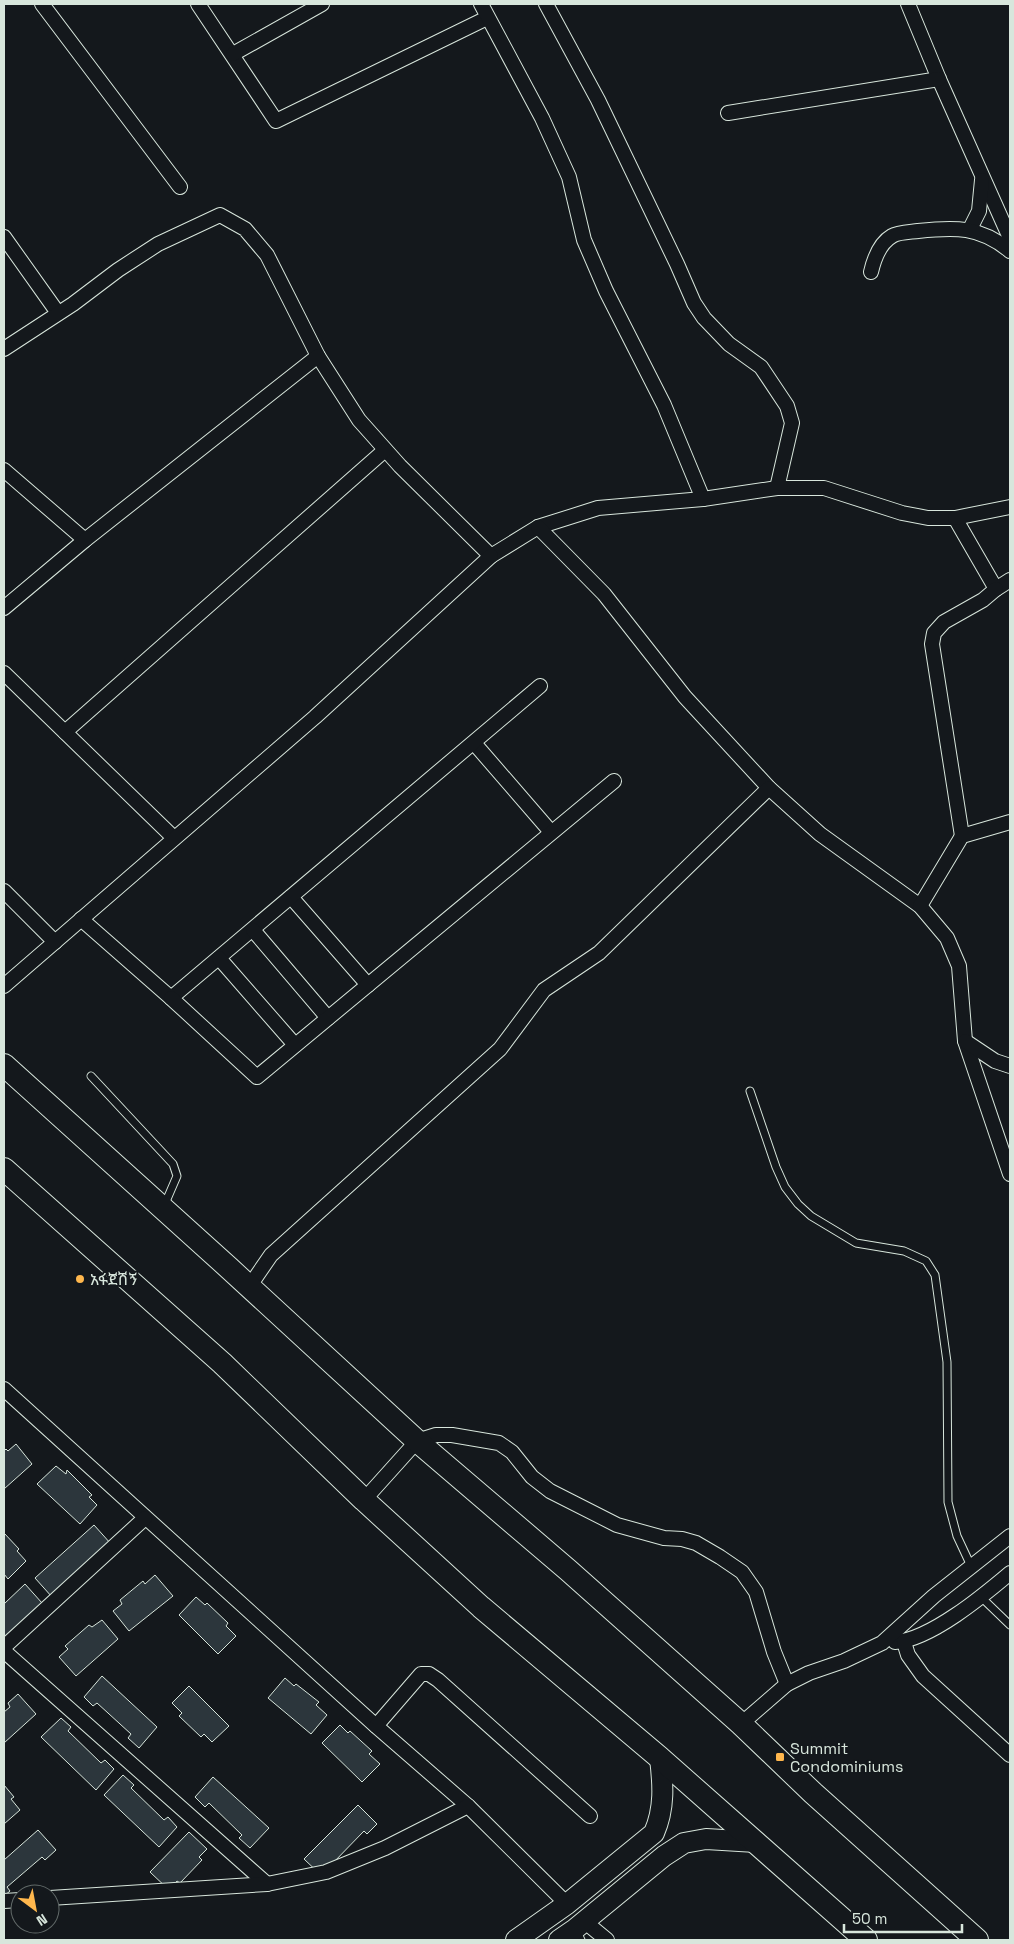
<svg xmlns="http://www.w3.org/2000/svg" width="1014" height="1944" viewBox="0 0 1014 1944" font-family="'Space Grotesk','Noto Sans Ethiopic',sans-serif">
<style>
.building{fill:#2c363c;stroke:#d8e6dc}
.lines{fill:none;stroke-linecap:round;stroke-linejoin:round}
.lane-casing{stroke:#d8e6dc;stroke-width:9}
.street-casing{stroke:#d8e6dc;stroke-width:16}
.secondary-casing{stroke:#d8e6dc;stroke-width:22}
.primary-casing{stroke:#d8e6dc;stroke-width:24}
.lane{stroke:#14181c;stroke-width:7}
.street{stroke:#14181c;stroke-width:14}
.secondary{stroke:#14181c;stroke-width:20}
.primary{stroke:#14181c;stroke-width:22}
.poi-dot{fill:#ffb74d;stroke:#14181c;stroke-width:2}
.labels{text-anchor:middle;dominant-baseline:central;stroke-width:4;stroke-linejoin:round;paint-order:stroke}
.poi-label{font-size:16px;fill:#d8e6dc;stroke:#14181c;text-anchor:start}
</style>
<rect width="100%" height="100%" fill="#14181c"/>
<!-- building -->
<g class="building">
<polygon points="16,1444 32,1464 4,1489 4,1451 6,1449 8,1451"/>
<polygon points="56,1466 66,1474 67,1470 92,1495 89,1497 97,1505 80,1524 37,1484"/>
<polygon points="94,1525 111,1544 52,1597 35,1578"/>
<polygon points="4,1533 19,1549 17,1551 26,1561 8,1579 4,1574"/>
<polygon points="155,1575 173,1596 129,1631 113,1611 122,1604 120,1600 143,1581 145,1584"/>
<polygon points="25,1584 42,1603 4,1638 6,1639 4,1641 4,1604"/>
<polygon points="196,1597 205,1605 207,1603 228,1623 226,1626 236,1636 218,1654 179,1615"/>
<polygon points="102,1620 118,1639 76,1676 59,1657 68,1649 65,1646 89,1625 92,1627"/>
<polygon points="102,1676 157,1727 139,1748 128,1738 131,1734 97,1703 93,1706 84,1697"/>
<polygon points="285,1678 294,1686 296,1684 319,1702 316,1705 327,1715 311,1734 268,1698"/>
<polygon points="189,1686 229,1726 212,1742 204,1734 201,1737 179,1716 182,1713 172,1703"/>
<polygon points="18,1694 36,1714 4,1743 4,1712 10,1707 8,1703"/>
<polygon points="61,1718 71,1727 68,1731 101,1763 105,1760 114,1769 96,1790 41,1737"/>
<polygon points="340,1725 348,1733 350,1731 372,1751 369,1754 380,1764 362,1782 322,1743"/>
<polygon points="123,1775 134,1785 131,1788 164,1820 168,1817 177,1827 159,1847 104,1795"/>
<polygon points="213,1777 269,1828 250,1848 239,1838 242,1835 209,1803 205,1807 195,1797"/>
<polygon points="4,1785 14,1797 11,1799 20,1810 4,1824"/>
<polygon points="358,1805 377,1824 367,1834 364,1831 331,1865 324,1878 304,1859"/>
<polygon points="38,1830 56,1850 45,1860 42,1857 7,1887 10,1891 4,1896 4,1860"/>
<polygon points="189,1832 207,1849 199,1857 202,1860 180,1883 177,1881 169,1890 150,1872"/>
</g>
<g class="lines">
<!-- lane casing -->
<g class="lane-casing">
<g id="lane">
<polyline points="91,1076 173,1164 177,1176 164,1206"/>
<polyline points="750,1091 776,1167 785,1187 798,1204 811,1216 856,1243 904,1251 926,1261 935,1275 947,1362 948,1502 957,1536 971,1566"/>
<polyline points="981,1597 1010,1625"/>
<polyline points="576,1929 581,1940"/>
</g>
</g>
<!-- street casing -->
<g class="street-casing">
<g id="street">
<polyline points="42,4 180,187"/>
<polyline points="198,4 276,121 487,18"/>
<polyline points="481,4 542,118 569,177 584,240 606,291 664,405 703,499"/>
<polyline points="546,4 598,100 677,264 694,303 704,318 729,344 761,367 787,406 792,423 777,488"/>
<polyline points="908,4 939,79 1010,238"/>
<polyline points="233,54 322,4"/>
<polyline points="728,113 939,79"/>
<polyline points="970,229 979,211 982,180"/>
<polyline points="4,237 58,313"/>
<path d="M871,272C874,259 880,243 892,236C898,232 911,232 918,231C955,227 980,226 1010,251"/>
<polyline points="4,349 73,304 118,270 158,244 220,215 245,229 267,255 318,356 359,420 400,466 491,556 538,527 598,508 703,499 777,488 824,488 902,513 928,518 955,518 996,589 1010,580"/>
<polyline points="4,470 85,540"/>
<polyline points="955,518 1010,507"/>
<polyline points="538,527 604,594 685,697 769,788 820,834 920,906 947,938 959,966 965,1041 1010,1174"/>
<polyline points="4,608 85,540 318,356"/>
<polyline points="4,673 174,838"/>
<polyline points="65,732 385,450"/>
<polyline points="474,743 551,832"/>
<polyline points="962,836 932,644 934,633 944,622 983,600 996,589"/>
<polyline points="4,891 55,942"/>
<polyline points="291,897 368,985"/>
<polyline points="920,906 962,836 1010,822"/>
<polyline points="81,919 171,998 540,686"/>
<polyline points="253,930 328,1018"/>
<polyline points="219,958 295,1045"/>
<polyline points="4,986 315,717 491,556"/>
<polyline points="171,998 257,1077 614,781"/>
<polyline points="965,1041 995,1061 1010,1066"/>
<polyline points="249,1287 271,1255 500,1049 544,990 599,953 769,788"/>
<polyline points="4,1389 376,1726 468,1806 567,1904"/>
<polyline points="364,1500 417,1441 436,1435 452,1435 499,1443 512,1452 532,1477 550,1491 617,1525 664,1538 682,1539 696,1543 720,1557 742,1572 756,1592 774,1652 787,1684"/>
<path d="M895,1642C930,1640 984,1595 1010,1573"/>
<polyline points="904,1642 908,1655 923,1676 1010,1755"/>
<polyline points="4,1647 145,1518"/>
<polyline points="4,1651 267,1884"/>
<polyline points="741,1724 787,1684 809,1673 844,1661 882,1643 934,1596 1010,1536"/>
<polyline points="376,1726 421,1674 429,1674 438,1680 590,1816"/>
<polyline points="50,1898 267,1884 326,1872 385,1848 468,1806"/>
<polyline points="4,1901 20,1900"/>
<polyline points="584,1921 607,1940"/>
</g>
</g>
<!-- secondary casing -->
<g class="secondary-casing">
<g id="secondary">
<path d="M516,1940L567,1904L654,1833C665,1808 663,1784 660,1758"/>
<polyline points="559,1940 575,1929 664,1856 684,1843 706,1839 756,1842"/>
</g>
</g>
<!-- primary casing -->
<g class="primary-casing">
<g id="primary">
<polyline points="4,1065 229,1268 417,1441 568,1570 741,1724 813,1793 977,1940"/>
<polyline points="4,1169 222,1363 364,1500 481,1607 660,1758 866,1940"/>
</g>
</g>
<!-- lane -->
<use href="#lane" class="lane"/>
<!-- street -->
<use href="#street" class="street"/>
<!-- secondary -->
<use href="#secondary" class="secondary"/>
<!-- primary -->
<use href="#primary" class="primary"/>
</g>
<!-- markers -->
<g class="poi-dot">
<circle cx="80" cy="1279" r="5"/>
<rect x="775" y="1752" width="10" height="10" rx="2.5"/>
</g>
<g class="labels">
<!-- poi labels -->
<g class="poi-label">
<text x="90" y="1279">አፋጀሽኝ</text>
<text x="790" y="1748">Summit<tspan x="790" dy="18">Condominiums</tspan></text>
</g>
</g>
<!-- border -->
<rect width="1014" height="1944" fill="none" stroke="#d8e6dc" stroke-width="10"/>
<!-- north arrow -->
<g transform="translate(35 1909) rotate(148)"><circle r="24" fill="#14181c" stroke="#626a69"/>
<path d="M0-4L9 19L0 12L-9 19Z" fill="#ffb74d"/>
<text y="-8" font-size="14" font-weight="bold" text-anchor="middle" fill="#d8e6dc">N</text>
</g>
<!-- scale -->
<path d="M844 1924v8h118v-8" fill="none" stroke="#d8e6dc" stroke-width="2.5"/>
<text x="852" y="1924" font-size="15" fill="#d8e6dc" stroke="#14181c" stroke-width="4" paint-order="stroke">50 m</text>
</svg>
